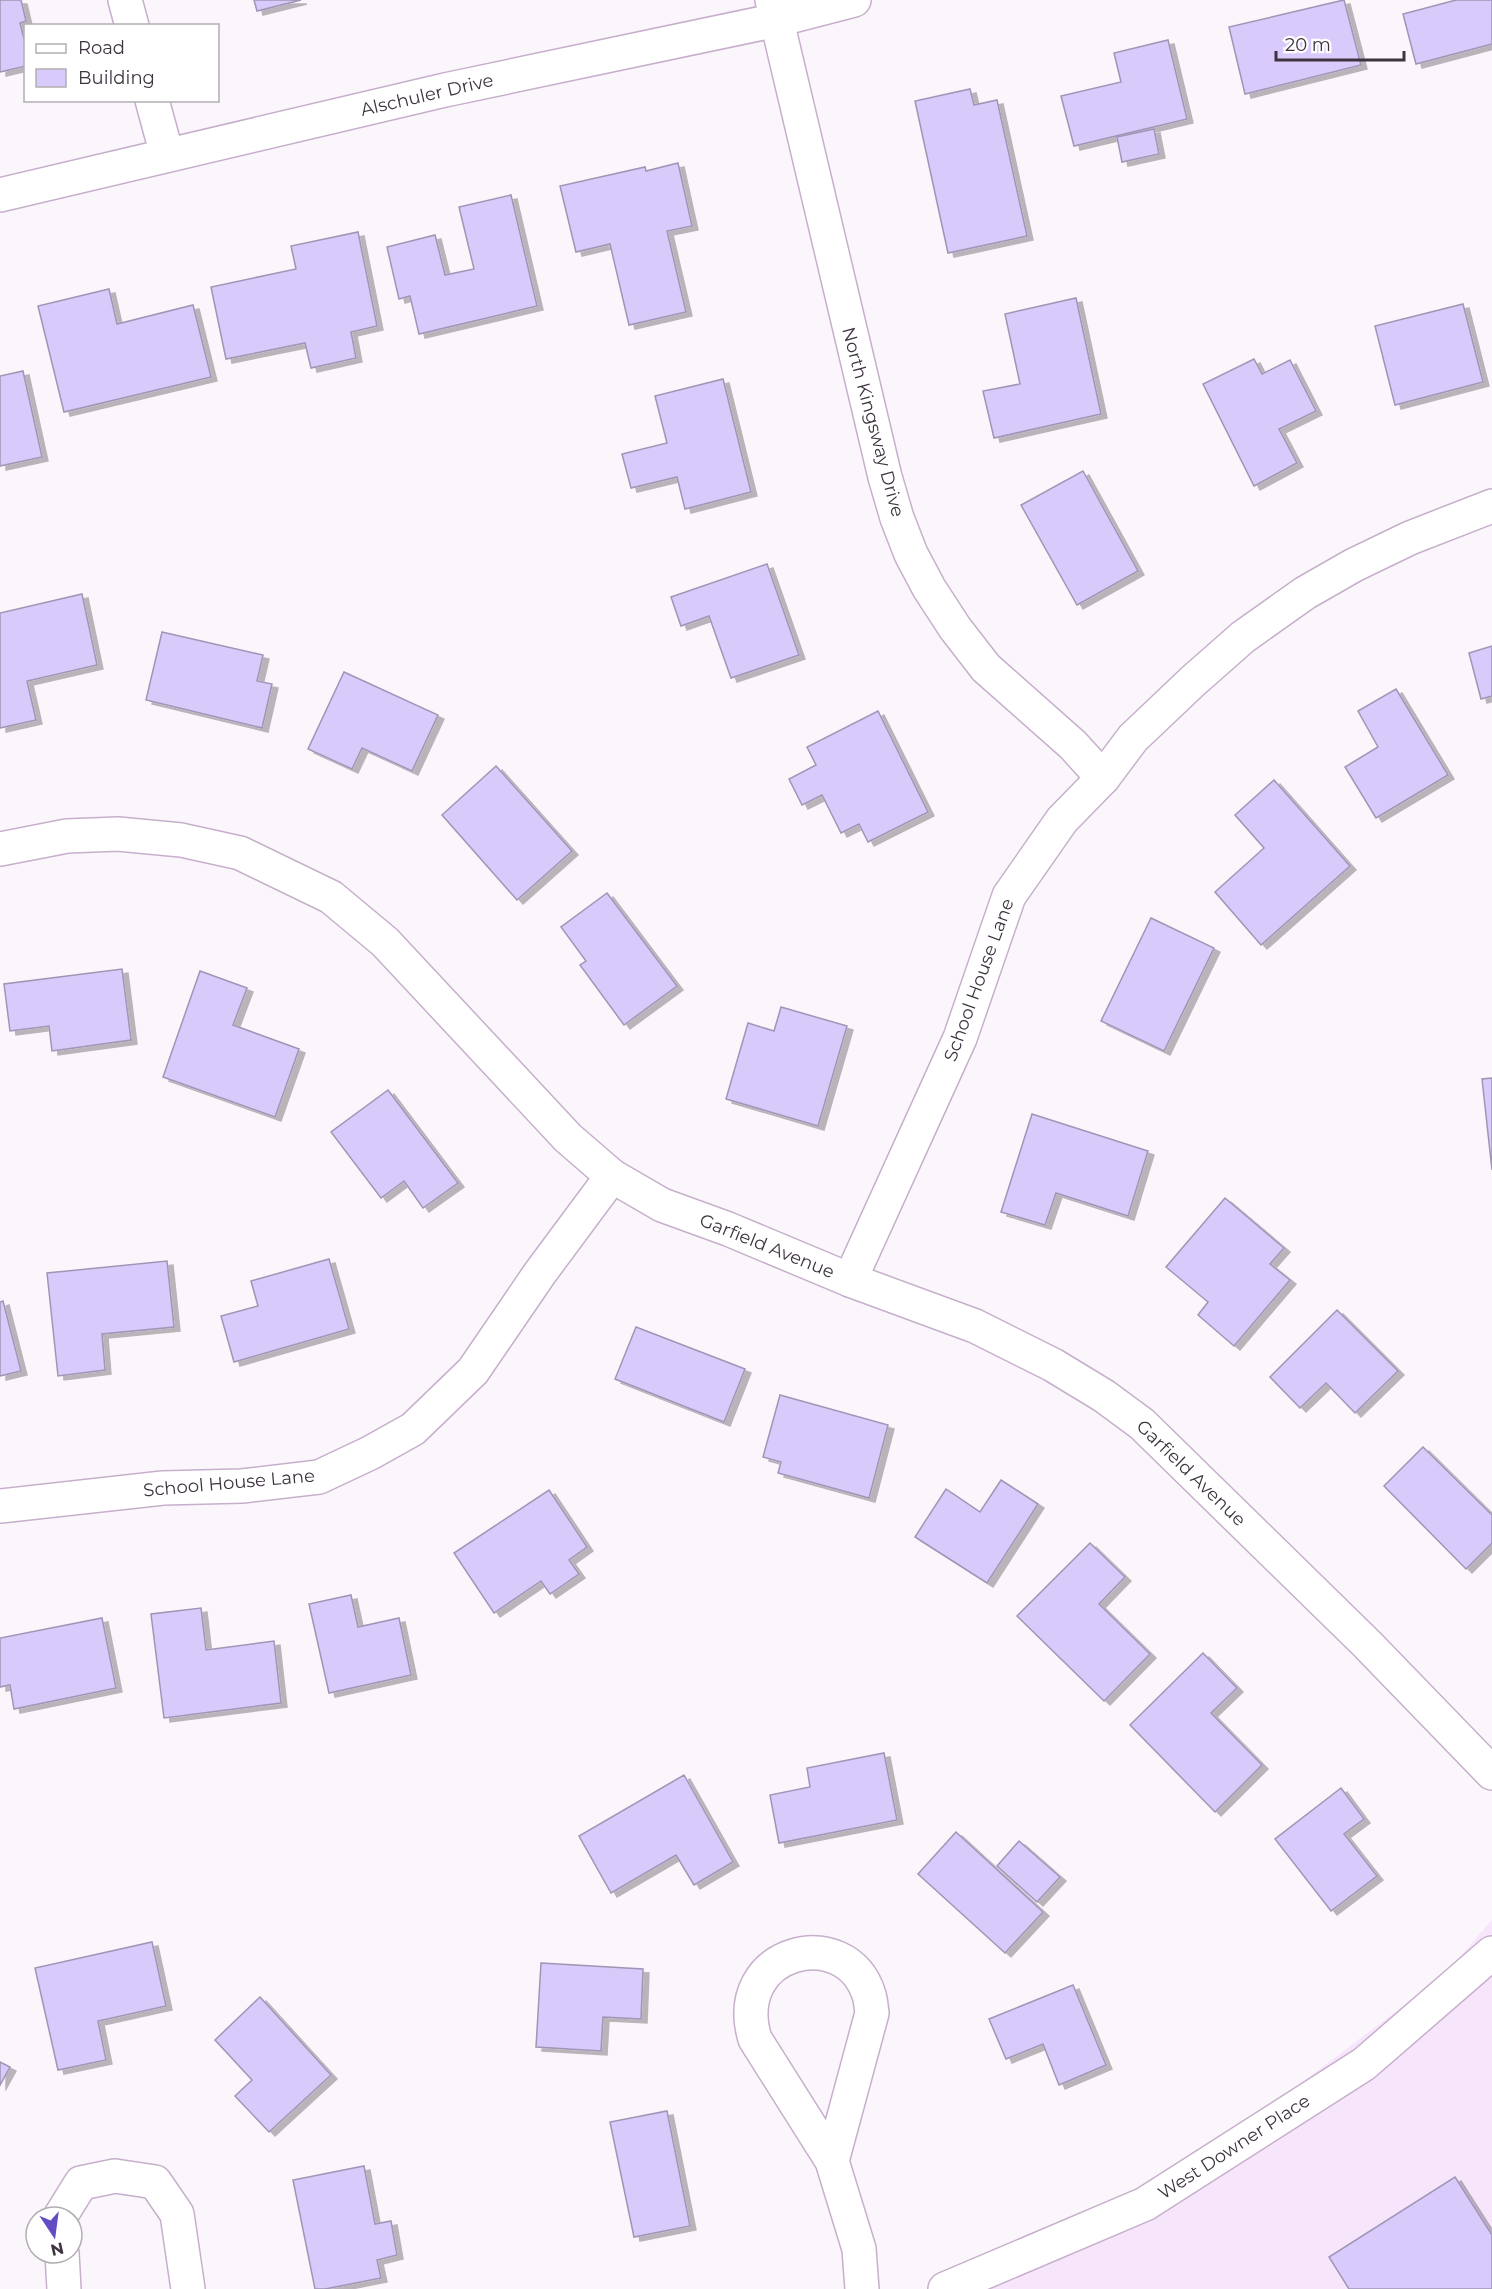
<svg xmlns="http://www.w3.org/2000/svg" width="1492" height="2289" viewBox="0 0 1492 2289" font-family="Montserrat,sans-serif">
<style>
.built{fill:#f7e5fb}
.building{fill:#d8cafa;stroke:#9f96b6;stroke-width:1.5;filter:url(#shadow)}
.lines{fill:none;stroke-linecap:round;stroke-linejoin:round}
.minor-casing{stroke:#c7afcc;stroke-width:36}
.minor{stroke:#fff;stroke-width:33}
.labels{text-anchor:middle;dominant-baseline:central;stroke-width:5;stroke-linejoin:round;paint-order:stroke}
.street-label{font-size:18px;fill:#3e3440;stroke:#fff}
</style>
<defs>
<filter id="shadow"><feDropShadow dx="6" dy="4" stdDeviation="0" flood-color="#0004"/></filter>
</defs>
<rect width="100%" height="100%" fill="#fbf6fc"/>
<!-- built -->
<polygon class="built" points="1492,1920 1492,2289 938,2289 1088,2244 1443,1976"/>
<!-- building -->
<g class="building">
<polygon points="0,0 21,0 26,21 20,23 26,47 26,66 0,72"/>
<polygon points="254,0 301,0 257,11"/>
<polygon points="1344,0 1361,65 1245,94 1229,27"/>
<polygon points="1456,0 1492,0 1492,44 1416,64 1403,14"/>
<polygon points="1168,40 1187,119 1074,146 1061,96 1121,82 1114,53"/>
<polygon points="970,89 974,105 997,100 1027,236 948,253 915,101"/>
<polygon points="1154,129 1159,154 1122,162 1117,137"/>
<polygon points="678,163 692,226 667,231 686,312 629,325 610,244 576,252 560,186 645,167 646,171"/>
<polygon points="511,195 537,306 419,334 410,296 399,299 387,247 435,235 445,275 474,269 459,207"/>
<polygon points="358,232 377,326 351,332 356,358 311,368 305,343 226,359 211,287 296,269 291,246"/>
<polygon points="109,289 117,324 193,305 211,377 64,412 38,306"/>
<polygon points="1076,298 1101,414 994,438 983,391 1020,384 1005,314"/>
<polygon points="1463,304 1483,382 1395,405 1375,326"/>
<polygon points="1254,359 1262,374 1290,360 1316,411 1279,429 1297,463 1254,486 1203,384"/>
<polygon points="23,371 42,457 0,466 0,376"/>
<polygon points="723,379 751,492 685,509 677,477 631,488 622,454 667,443 655,396"/>
<polygon points="1083,471 1138,571 1077,605 1021,505"/>
<polygon points="767,564 799,655 731,678 709,616 681,626 671,597"/>
<polygon points="82,594 97,665 27,681 36,720 0,728 0,613"/>
<polygon points="162,632 263,655 257,681 272,684 262,728 146,700"/>
<polygon points="1492,646 1492,696 1481,699 1469,653"/>
<polygon points="344,672 438,715 412,771 362,748 352,769 308,749"/>
<polygon points="1396,689 1448,775 1376,818 1345,767 1378,747 1358,711"/>
<polygon points="878,711 928,812 868,842 859,824 841,833 822,795 802,805 789,779 816,765 807,747"/>
<polygon points="496,766 572,851 517,900 442,815"/>
<polygon points="1274,780 1350,866 1261,945 1215,892 1264,848 1235,815"/>
<polygon points="607,893 677,986 624,1025 580,965 586,961 561,927"/>
<polygon points="1151,918 1214,948 1164,1051 1101,1021"/>
<polygon points="122,969 131,1040 52,1051 49,1026 10,1031 4,984"/>
<polygon points="200,971 247,988 233,1025 299,1049 275,1117 163,1077"/>
<polygon points="781,1007 847,1026 818,1126 726,1099 748,1023 774,1031"/>
<polygon points="1492,1078 1492,1170 1482,1079"/>
<polygon points="388,1090 458,1183 423,1208 404,1181 381,1198 331,1132"/>
<polygon points="1032,1114 1148,1151 1128,1216 1056,1193 1045,1225 1001,1212"/>
<polygon points="1225,1198 1284,1248 1270,1264 1290,1280 1234,1346 1198,1315 1208,1302 1166,1267"/>
<polygon points="329,1259 349,1329 234,1362 221,1316 258,1306 251,1281"/>
<polygon points="167,1261 174,1327 102,1334 105,1370 58,1376 47,1273"/>
<polygon points="3,1301 21,1371 0,1376 0,1302"/>
<polygon points="1337,1310 1398,1371 1355,1413 1326,1383 1300,1408 1270,1377"/>
<polygon points="636,1327 745,1369 724,1422 615,1379"/>
<polygon points="780,1395 888,1425 869,1498 778,1473 781,1462 763,1457"/>
<polygon points="1423,1447 1492,1515 1492,1543 1466,1569 1384,1486"/>
<polygon points="1001,1480 1038,1504 987,1583 915,1537 946,1489 980,1512"/>
<polygon points="549,1490 587,1547 569,1560 579,1574 550,1594 541,1581 494,1613 454,1553"/>
<polygon points="1090,1543 1125,1577 1099,1604 1150,1654 1104,1701 1017,1616"/>
<polygon points="351,1595 358,1627 399,1618 411,1675 329,1693 309,1604"/>
<polygon points="201,1608 206,1650 274,1641 281,1703 164,1718 151,1614"/>
<polygon points="102,1618 116,1688 14,1709 10,1685 0,1687 0,1638"/>
<polygon points="1203,1653 1237,1688 1211,1713 1262,1765 1215,1812 1130,1725"/>
<polygon points="884,1753 897,1820 779,1843 770,1795 810,1787 807,1768"/>
<polygon points="684,1775 733,1862 694,1885 676,1855 611,1893 579,1836"/>
<polygon points="1341,1788 1364,1819 1344,1834 1377,1876 1331,1911 1275,1839"/>
<polygon points="956,1832 1043,1912 1005,1953 918,1874"/>
<polygon points="1019,1841 1060,1877 1037,1902 997,1866"/>
<polygon points="152,1942 166,2006 98,2021 106,2060 58,2070 35,1968"/>
<polygon points="541,1963 643,1969 641,2019 603,2017 601,2051 536,2047"/>
<polygon points="1073,1985 1106,2065 1059,2085 1043,2044 1006,2059 989,2019"/>
<polygon points="260,1997 331,2075 269,2132 235,2096 252,2080 215,2040"/>
<polygon points="0,2062 10,2067 0,2085"/>
<polygon points="667,2111 690,2226 634,2237 610,2122"/>
<polygon points="364,2166 375,2224 391,2221 397,2255 377,2260 381,2278 325,2289 315,2289 293,2180"/>
<polygon points="1455,2177 1492,2235 1492,2289 1349,2289 1329,2257"/>
</g>
<g class="lines">
<!-- minor casing -->
<g class="minor-casing">
<g id="minor">
<polyline points="125,0 132,26"/>
<polyline points="772,0 885,477 897,518 911,554 929,588 955,628 986,668 1073,745 1103,778"/>
<polyline points="152,100 167,155"/>
<polyline points="0,195 445,90 777,20 854,0"/>
<polyline points="0,849 67,836 118,834 181,840 240,853 331,897 385,942 568,1138 612,1176 662,1205 728,1229 850,1280 975,1326 1053,1365 1104,1396 1142,1424 1367,1644 1492,1773"/>
<polyline points="850,1280 960,1038 1009,896 1062,820 1103,778 1133,738 1193,681 1243,637 1305,593 1354,565 1410,538 1492,506"/>
<polyline points="0,1506 163,1488 242,1486 319,1477 370,1453 413,1429 473,1371 540,1273 612,1176"/>
<path d="M832,2161L872,2013C871,2007 871,2001 869,1995C846,1921 728,1950 755,2039L832,2161L859,2249L862,2289"/>
<polyline points="60,2217 81,2183 115,2176 155,2182 177,2214 188,2289"/>
<polyline points="62,2253 64,2289"/>
<polyline points="945,2289 1145,2204 1364,2064 1492,1953"/>
</g>
</g>
<!-- minor -->
<use href="#minor" class="minor"/>
</g>
<g class="labels">
<!-- street labels -->
<g class="street-label">
<text transform="translate(427 95) rotate(-13)">Alschuler Drive</text>
<text transform="translate(873 422) rotate(75)">North Kingsway Drive</text>
<text transform="translate(979 980) rotate(-70)">School House Lane</text>
<text transform="translate(767 1246) rotate(22)">Garfield Avenue</text>
<text transform="translate(1191 1473) rotate(44)">Garfield Avenue</text>
<text transform="translate(229 1483) rotate(-5)">School House Lane</text>
<text transform="translate(1234 2147) rotate(-33)">West Downer Place</text>
</g>
</g>
<!-- legend -->
<rect x="24" y="24" width="195" height="78" fill="#ffffff" stroke="#b2aeb3" stroke-width="1.5"/>
<rect x="36" y="44" width="30" height="9" fill="#ffffff" stroke="#b2aeb3" stroke-width="1.5"/>
<text x="78" y="54" font-size="18" fill="#3e3440">Road</text>
<rect x="36" y="69" width="30" height="18" fill="#d8cafa" stroke="#b2aeb3" stroke-width="1.5"/>
<text x="78" y="84" font-size="18" fill="#3e3440">Building</text>
<!-- north arrow -->
<g transform="translate(54 2235) rotate(167)"><circle r="28" fill="#ffffff" stroke="#b2aeb3" stroke-width="1.5"/>
<path d="M0-4.5L10 22L0 15L-10 22Z" fill="#634bc4"/>
<text y="-9" font-size="16" font-weight="bold" text-anchor="middle" fill="#3e3440">N</text>
</g>
<!-- scale -->
<path d="M1276 51v9h128v-9" fill="none" stroke="#3e3440" stroke-width="3"/>
<text x="1285" y="51" font-size="18" fill="#3e3440" stroke="#ffffff" stroke-width="4.5" paint-order="stroke">20 m</text>
</svg>
